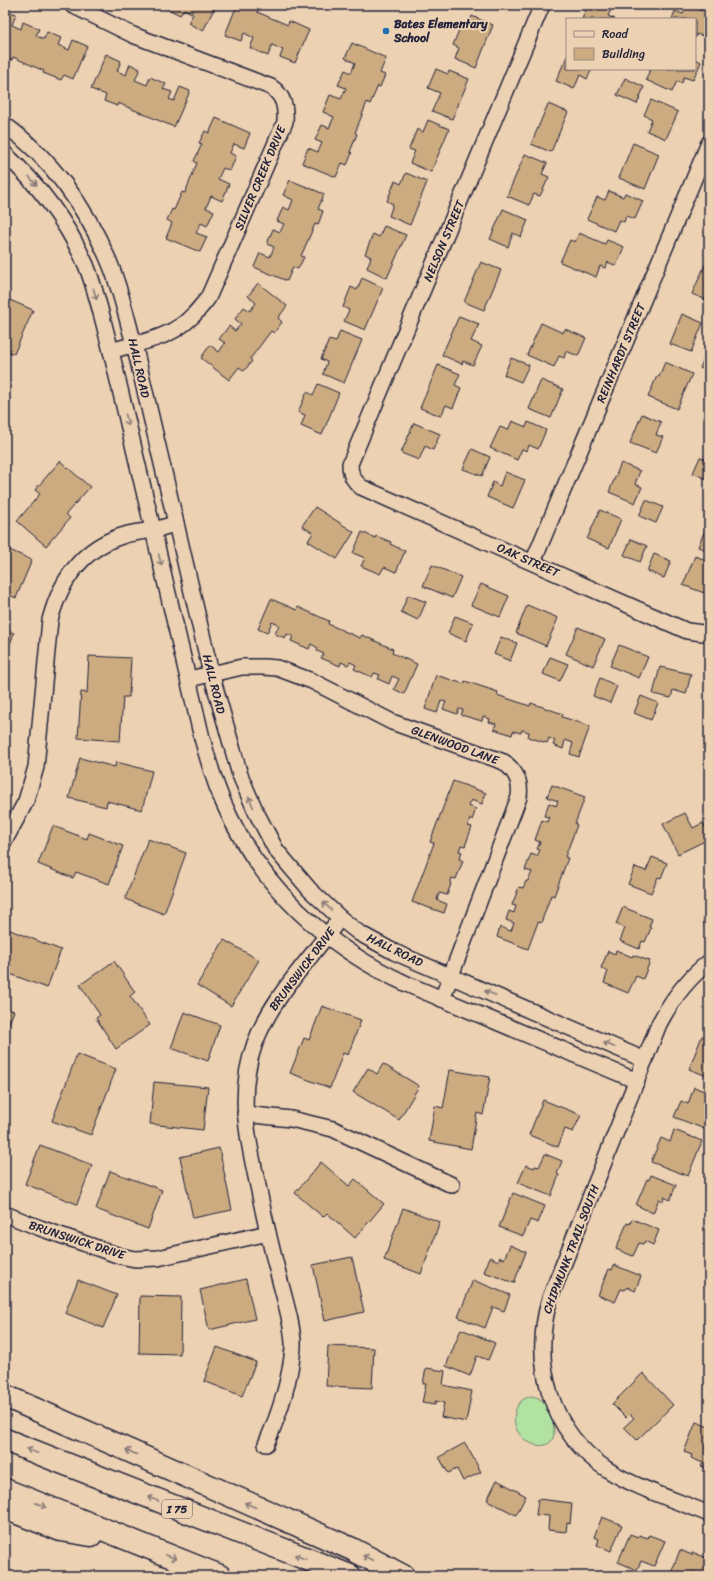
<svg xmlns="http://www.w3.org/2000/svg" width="714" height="1581" viewBox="0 0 714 1581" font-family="Sriracha,sans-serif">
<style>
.green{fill:#b2e2a2;stroke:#6a826e}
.building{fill:#ccab80;stroke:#22223b}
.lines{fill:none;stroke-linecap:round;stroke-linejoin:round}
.minor-casing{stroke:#22223b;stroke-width:18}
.motorway-casing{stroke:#22223b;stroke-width:25}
.minor{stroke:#ecd1b3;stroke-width:15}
.motorway{stroke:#ecd1b3;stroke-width:22}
.oneway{stroke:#877a77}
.poi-dot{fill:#1f6fb2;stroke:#ecd1b3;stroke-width:1.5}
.labels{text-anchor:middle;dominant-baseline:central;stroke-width:4;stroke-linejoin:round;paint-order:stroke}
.shield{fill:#ecd1b3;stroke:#5f565f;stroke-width:1}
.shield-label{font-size:11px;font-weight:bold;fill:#22223b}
.poi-label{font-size:12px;font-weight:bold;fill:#22223b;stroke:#ecd1b3;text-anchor:start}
.street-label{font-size:12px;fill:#22223b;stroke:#ecd1b3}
</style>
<rect width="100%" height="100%" fill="#ecd1b3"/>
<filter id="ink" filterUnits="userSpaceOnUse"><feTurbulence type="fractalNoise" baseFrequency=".025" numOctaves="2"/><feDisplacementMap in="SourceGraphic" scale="8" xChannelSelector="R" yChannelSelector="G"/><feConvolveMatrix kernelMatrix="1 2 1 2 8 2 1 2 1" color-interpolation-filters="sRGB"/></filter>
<g filter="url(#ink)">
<!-- green -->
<g class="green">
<path d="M709,900V934C700,925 703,910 709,900Z"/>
<path d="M531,1396C534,1397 538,1397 540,1399C547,1405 555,1423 554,1433C552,1458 509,1443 515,1413C517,1403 522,1399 531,1396Z"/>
</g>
<!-- building -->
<g class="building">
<polygon points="167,5 216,5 203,31 188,23 193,14 184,9 180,15 166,8"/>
<polygon points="237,5 250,5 259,9 257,12 288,25 289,21 309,30 295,63 280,57 283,50 272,45 268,56 250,48 254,38 244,33 241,41 225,35"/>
<polygon points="588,5 613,5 608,16 615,19 582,19"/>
<polygon points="687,5 701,11 703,7 709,9 709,32 704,30 702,36 697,34 695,38 695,19 672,19 675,11 683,14"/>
<polygon points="5,10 16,14 12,25 21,29 23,22 39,29 36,36 44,39 47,32 61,38 58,45 69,50 73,40 87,46 73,79 64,75 61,80 43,73 44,71 13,57 12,60 5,57"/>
<polygon points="472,16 493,25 476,68 455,59 459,48 453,45 461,25 467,28"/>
<polygon points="352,43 386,58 380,73 385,75 380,87 378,86 370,104 367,102 355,133 357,134 350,152 352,153 347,165 342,163 336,177 302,163 308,148 318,152 322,143 315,140 322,125 329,128 334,117 323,112 330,95 341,99 346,88 338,85 345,70 351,73 355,63 345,58"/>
<polygon points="106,54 121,61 117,71 126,75 130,64 140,69 135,80 147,85 150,77 166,84 163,89 172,92 169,99 174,101 180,87 190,91 174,127 118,103 117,106 104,101 106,95 91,89"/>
<polygon points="567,56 567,69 592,69 587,79 580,75 574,89 556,81"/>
<polygon points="695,59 701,62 693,80 684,77 682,83 677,81 672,92 646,80 650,69 695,69"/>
<polygon points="436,69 448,74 449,71 469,79 452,119 432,111 440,93 428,88"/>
<polygon points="625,78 644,87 637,104 617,95"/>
<polygon points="651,100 678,112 666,139 647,131 652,119 644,115"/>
<polygon points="548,104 568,112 551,152 531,144"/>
<polygon points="216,118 250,133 244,148 234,144 230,153 236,156 230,171 223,168 218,179 229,184 222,201 211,196 206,208 214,211 207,226 201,223 196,233 207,237 200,252 166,238 172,223 167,220 172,209 174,210 182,192 185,193 197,163 194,161 202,144 199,143 205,131 209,133"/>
<polygon points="428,120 449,129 431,172 410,163 415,151 409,149 417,129 423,132"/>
<polygon points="633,143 659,154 645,189 619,178"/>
<polygon points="525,154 547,163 542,174 549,177 540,196 534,194 529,205 507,196"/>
<polygon points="406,173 427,182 410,225 389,216 393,204 387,201 395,181 401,184"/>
<polygon points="290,180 324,194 318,209 323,211 318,225 315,224 301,256 304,257 298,269 293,267 287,281 254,267 260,253 270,257 274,247 267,244 273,229 280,232 284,224 277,221 283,207 289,210 293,200 283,195"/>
<polygon points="609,191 623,197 625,193 643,201 635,219 626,216 624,222 619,220 614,231 587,219 597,197 605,200"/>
<polygon points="503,209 528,220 521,237 513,233 508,247 490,239"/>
<polygon points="384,226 406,235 387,278 367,268 371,257 365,254 373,234 379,237"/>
<polygon points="579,233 605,244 607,240 624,247 616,266 608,262 605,268 600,266 596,277 560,262 570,240 575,242"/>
<polygon points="481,262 501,270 484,310 464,302"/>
<polygon points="705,265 709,267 709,301 692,294"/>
<polygon points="362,278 383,288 365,330 344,321 349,310 343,307 351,287 357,290"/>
<polygon points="258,283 287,306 278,318 282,322 274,333 271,331 250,359 252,361 244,371 239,367 229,380 201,358 210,345 219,352 225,343 219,339 229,326 235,331 241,324 235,319 244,307 250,311 256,303 248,296"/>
<polygon points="5,298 33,310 14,354 5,350"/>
<polygon points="682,314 703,323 691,352 670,344"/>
<polygon points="459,316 479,324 471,341 482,346 473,365 463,361 462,364 442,355"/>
<polygon points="541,323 563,333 565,329 586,338 578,356 566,351 564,358 559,356 554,367 527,355"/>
<polygon points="340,331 362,340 344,383 323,374 327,362 321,359 329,340 336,342"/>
<polygon points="707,352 709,353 709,372 700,368"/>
<polygon points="511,358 529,365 521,382 504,375"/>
<polygon points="665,362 692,374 677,409 648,397 657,376 659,377"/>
<polygon points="438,365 460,374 455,385 461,388 453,408 446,405 441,416 420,408"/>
<polygon points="541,380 563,389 551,418 529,409"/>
<polygon points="318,384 339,393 322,435 301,426 305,415 298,412 307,392 313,395"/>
<polygon points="642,414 661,422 656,435 663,437 656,453 630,443"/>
<polygon points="512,421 526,427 528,422 546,430 538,449 529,445 527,451 522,449 517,460 490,448 500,427 508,430"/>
<polygon points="414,423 440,434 433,450 425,446 419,460 401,453"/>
<polygon points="472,449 490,457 482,476 463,469"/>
<polygon points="700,457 709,460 709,480 693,473"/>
<polygon points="60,461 90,487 66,514 70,518 46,546 17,521 40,494 35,490"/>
<polygon points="621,463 640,471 635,484 642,487 635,503 609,492"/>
<polygon points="505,472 525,480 513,508 487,497 493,482 500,486"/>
<polygon points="646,500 663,507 656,523 639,516"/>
<polygon points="315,507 354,532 337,559 308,541 313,533 302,526"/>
<polygon points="600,510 621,519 609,548 587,539"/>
<polygon points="709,520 709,551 698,547"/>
<polygon points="362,532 375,538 376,536 391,542 390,544 405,551 396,572 384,567 380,574 361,566 365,558 353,553"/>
<polygon points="631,539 647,546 640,562 624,555"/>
<polygon points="5,548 32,560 16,598 5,593"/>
<polygon points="654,554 671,561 664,578 647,571"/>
<polygon points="695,556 709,561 709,580 704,593 683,585"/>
<polygon points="432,565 461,577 452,598 423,586"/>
<polygon points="481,584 509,596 500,617 471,605"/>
<polygon points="408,595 426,602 418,620 401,612"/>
<polygon points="271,599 297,610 298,607 329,621 328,624 360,638 362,635 393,649 392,653 417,664 404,694 394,689 399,679 392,676 389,684 378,679 380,675 374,673 372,677 354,669 356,665 350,662 348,665 341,662 340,666 321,658 324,654 317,651 318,648 311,644 309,649 291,641 293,636 287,634 285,638 275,634 279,625 272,622 267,633 258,629"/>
<polygon points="527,605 558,618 546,646 516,633"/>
<polygon points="455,616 473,623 466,641 448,633"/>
<polygon points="578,627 605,639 593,666 566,654"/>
<polygon points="5,630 14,633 5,658"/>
<polygon points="501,637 517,643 510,661 494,654"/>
<polygon points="619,645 648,657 639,678 610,666"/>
<polygon points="89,656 131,658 129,697 123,697 120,741 78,738 81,692 87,693"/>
<polygon points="550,657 568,664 560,681 543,674"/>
<polygon points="660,667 691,674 686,694 673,690 671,698 653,694"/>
<polygon points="436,675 464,684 465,681 498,692 497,695 530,706 531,703 563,714 562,717 590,726 579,757 570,754 573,743 565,740 563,749 553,745 555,741 549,738 547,743 528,737 529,732 522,730 521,733 513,731 512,735 494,729 496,724 489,722 490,719 483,716 482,721 461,715 463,710 459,709 457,714 443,709 446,702 441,701 437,713 425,709"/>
<polygon points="600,678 617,686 610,703 593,696"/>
<polygon points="641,696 658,703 651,720 634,713"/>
<polygon points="80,758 115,767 116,762 152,771 142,810 107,801 106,807 69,798"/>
<polygon points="453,781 486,793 482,804 471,800 468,806 476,809 472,820 470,819 468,826 472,827 465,846 461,845 459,851 462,852 459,859 463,861 456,879 452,878 450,884 451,884 447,895 439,893 437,900 447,904 444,913 412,902 434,843 430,842"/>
<polygon points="552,785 585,797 575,824 577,825 565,857 568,858 554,896 551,895 541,923 538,922 528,949 497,937 500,927 511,931 514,923 506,920 509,911 514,913 516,906 512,905 519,887 523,888 526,881 528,881 532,872 525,870 531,854 537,856 540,850 537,849 540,842 535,840 542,820 547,822 549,817 544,816 549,803 556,806 558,801 547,797"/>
<polygon points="685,813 693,828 703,823 709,835 709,839 678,854 663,824"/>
<polygon points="53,826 87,839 89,833 123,846 109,884 76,872 73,878 38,864"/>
<polygon points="148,839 186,853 164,914 125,899"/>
<polygon points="652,857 667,863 661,878 658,877 651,893 628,884 635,867 646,871"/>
<polygon points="623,907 652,919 649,927 651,928 645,942 642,941 639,949 620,941 625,928 616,924"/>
<polygon points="5,928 61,950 47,988 5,972"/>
<polygon points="224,940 259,960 231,1006 197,985"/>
<polygon points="616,950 632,957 633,955 650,961 643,979 636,976 628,993 604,983 608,971 601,968 608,951 615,954"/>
<polygon points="114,961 135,992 130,996 150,1025 116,1049 96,1018 100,1015 80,985"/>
<polygon points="322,1006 361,1020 348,1055 343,1053 330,1088 290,1073 304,1038 309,1040"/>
<polygon points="5,1008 14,1011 5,1034"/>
<polygon points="184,1012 220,1025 208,1061 171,1048"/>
<polygon points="702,1036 709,1038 709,1072 707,1076 689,1069"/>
<polygon points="77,1054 116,1069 91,1135 52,1121"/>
<polygon points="383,1064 419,1086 399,1120 353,1092 368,1068 377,1074"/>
<polygon points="450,1070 490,1077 483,1115 477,1113 471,1149 429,1141 435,1106 443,1108"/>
<polygon points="154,1082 208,1087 203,1130 150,1124"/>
<polygon points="694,1087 709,1093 709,1126 707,1130 674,1117 681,1101 688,1104"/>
<polygon points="543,1100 581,1115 573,1132 565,1129 558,1147 529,1135"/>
<polygon points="674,1130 702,1141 688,1176 651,1162 661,1138 670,1142"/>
<polygon points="40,1145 92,1165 77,1204 25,1184"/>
<polygon points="219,1148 232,1210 193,1218 180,1157"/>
<polygon points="545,1154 562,1161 557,1174 559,1175 551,1196 518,1183 526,1165 534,1168 535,1166 539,1167"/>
<polygon points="321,1162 349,1186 355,1179 384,1204 355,1238 327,1213 323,1217 295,1193"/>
<polygon points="110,1171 162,1190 148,1229 96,1209"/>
<polygon points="651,1175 676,1185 670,1200 664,1197 663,1201 659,1199 653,1213 636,1205 647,1179 649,1180"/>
<polygon points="513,1193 545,1206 538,1223 530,1220 523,1236 499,1227"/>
<polygon points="403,1208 440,1222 421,1274 384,1260"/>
<polygon points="632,1219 659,1230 653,1245 645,1241 643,1244 639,1243 633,1256 616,1249 627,1223 630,1224"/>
<polygon points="510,1245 526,1252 514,1283 484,1272 490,1257 498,1261 500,1257 504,1259"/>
<polygon points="352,1257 364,1312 325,1321 313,1265"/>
<polygon points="614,1265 641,1276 635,1291 627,1287 625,1290 621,1289 615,1302 598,1295 609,1269 612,1270"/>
<polygon points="246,1279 255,1319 209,1330 200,1290"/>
<polygon points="78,1280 117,1295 103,1328 65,1313"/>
<polygon points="473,1280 510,1295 504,1311 493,1307 485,1328 458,1317"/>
<polygon points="140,1296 181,1297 180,1354 139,1353"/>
<polygon points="461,1329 495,1343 488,1360 477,1356 470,1376 446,1366"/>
<polygon points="328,1346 374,1348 372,1388 326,1386"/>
<polygon points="217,1347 256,1362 242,1396 204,1381"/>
<polygon points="426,1368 445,1371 443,1385 472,1391 466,1422 441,1417 444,1403 435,1401 435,1405 422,1403 426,1384 423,1384"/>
<polygon points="643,1373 673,1405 637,1440 624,1427 634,1418 630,1414 626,1418 612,1404"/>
<polygon points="696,1422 709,1427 709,1469 701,1466 703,1463 691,1458 692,1455 684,1452"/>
<polygon points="465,1443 481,1472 463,1481 457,1469 448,1473 439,1457"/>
<polygon points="497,1480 526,1496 516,1515 487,1500"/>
<polygon points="538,1499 572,1503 570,1524 567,1523 566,1532 548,1530 549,1516 536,1515"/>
<polygon points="602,1517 622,1525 611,1551 597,1545 599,1539 594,1537"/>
<polygon points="630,1534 638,1537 639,1535 648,1538 649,1535 665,1541 654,1566 641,1561 637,1570 618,1562"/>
<polygon points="680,1550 692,1555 692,1552 709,1559 709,1568 706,1576 701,1576 692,1572 690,1576 670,1576"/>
</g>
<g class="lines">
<!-- minor casing -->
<g class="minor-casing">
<g id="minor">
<path d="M72,5L133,35L271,87C284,96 286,107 285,122L208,298C199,309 191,320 179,327C160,340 133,344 111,351"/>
<path d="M542,5L350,464C350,474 353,480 361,487L687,631L703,633L709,631"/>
<path d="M5,125C51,158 86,208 108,259C120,286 126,316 134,344L211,673L240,775L256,812L276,850L310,890L340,918L359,933L394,952L645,1060"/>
<path d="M5,154C40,186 67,222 86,265C97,292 103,322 111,351L202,738C208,760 214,782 224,804C260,887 327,948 409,985L637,1081"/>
<polyline points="533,562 709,143"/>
<path d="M189,679L242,667H264L277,668L312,681L392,722L504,762C516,772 521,781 519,797L442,999"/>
<path d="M5,840L26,801L36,767L50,620C61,579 83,547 125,535C134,532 143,532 152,530C160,529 168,526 176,523"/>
<path d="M709,962C687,979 672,999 659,1024L550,1298C531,1363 550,1432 608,1470C636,1488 678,1501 709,1514"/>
<polyline points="245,1114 291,1119 333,1129 452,1185"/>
<polyline points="5,1214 40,1228 120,1256 135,1259 158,1258 268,1233"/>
<path d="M266,1444C279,1415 290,1381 293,1348C294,1328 284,1297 279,1277C271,1247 264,1216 258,1186C247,1137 237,1092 255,1043C273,995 311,959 340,918"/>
</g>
</g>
<!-- motorway casing -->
<g class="motorway-casing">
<g id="motorway">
<polyline points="5,1396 352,1549 403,1576"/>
<polyline points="5,1440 350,1576"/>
<polyline points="5,1490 220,1576"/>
<polyline points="5,1508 61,1530 91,1535"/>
</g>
</g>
<!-- minor -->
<use href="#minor" class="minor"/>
<!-- motorway -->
<use href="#motorway" class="motorway"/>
</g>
<!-- one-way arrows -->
<defs><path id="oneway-shaft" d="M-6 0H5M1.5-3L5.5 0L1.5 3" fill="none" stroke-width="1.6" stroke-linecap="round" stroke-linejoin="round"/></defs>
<g class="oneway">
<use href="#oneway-shaft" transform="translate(33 181) rotate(49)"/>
<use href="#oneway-shaft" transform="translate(95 294) rotate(74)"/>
<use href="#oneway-shaft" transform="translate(127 420) rotate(76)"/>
<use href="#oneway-shaft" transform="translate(160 560) rotate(77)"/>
<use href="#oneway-shaft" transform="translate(251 802) rotate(-113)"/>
<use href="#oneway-shaft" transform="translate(327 906) rotate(-136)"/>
<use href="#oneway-shaft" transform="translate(490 993) rotate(-157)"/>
<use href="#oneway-shaft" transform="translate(609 1045) rotate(-157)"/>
<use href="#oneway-shaft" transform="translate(32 1451) rotate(-158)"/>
<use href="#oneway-shaft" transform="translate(131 1452) rotate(-156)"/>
<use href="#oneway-shaft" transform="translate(153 1499) rotate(-158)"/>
<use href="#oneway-shaft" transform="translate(41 1505) rotate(22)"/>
<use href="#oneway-shaft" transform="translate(250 1505) rotate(-156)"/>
<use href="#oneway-shaft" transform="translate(171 1557) rotate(21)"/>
<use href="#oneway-shaft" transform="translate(300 1557) rotate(-159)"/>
<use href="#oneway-shaft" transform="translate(368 1558) rotate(-152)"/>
</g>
</g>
<!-- markers -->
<circle class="poi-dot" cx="386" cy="31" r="4"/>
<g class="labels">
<!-- shield labels -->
<rect class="shield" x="162" y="1500" width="30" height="18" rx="3"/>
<g class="shield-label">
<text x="177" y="1509">I 75</text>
</g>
<!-- poi labels -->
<g class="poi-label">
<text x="394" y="24">Bates Elementary<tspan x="394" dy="14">School</tspan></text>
</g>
<!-- street labels -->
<g class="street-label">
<text transform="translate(260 178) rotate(-67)">SILVER CREEK DRIVE</text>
<text transform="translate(444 241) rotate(-67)">NELSON STREET</text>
<text transform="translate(621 353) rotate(-67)">REINHARDT STREET</text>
<text transform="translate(139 368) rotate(77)">HALL ROAD</text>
<text transform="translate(528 560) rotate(24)">OAK STREET</text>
<text transform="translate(214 684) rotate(76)">HALL ROAD</text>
<text transform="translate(455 745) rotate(20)">GLENWOOD LANE</text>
<text transform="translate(395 950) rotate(26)">HALL ROAD</text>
<text transform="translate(302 969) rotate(-53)">BRUNSWICK DRIVE</text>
<text transform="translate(77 1240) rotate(18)">BRUNSWICK DRIVE</text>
<text transform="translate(571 1249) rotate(-69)">CHIPMUNK TRAIL SOUTH</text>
</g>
</g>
<!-- margin -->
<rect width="714" height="1581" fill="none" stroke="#ecd1b3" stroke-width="20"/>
<rect x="10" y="10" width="694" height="1561" fill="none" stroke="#22223b" stroke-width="1.5" filter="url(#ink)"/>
<!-- legend -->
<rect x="566" y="18" width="130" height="52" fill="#ecd1b3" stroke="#9b8b83"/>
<rect x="574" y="31" width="20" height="6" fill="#ecd1b3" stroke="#9b8b83"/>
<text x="602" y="38" font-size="12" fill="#22223b">Road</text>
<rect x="574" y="48" width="20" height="12" fill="#ccab80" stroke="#9b8b83"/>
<text x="602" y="58" font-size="12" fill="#22223b">Building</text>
</svg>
